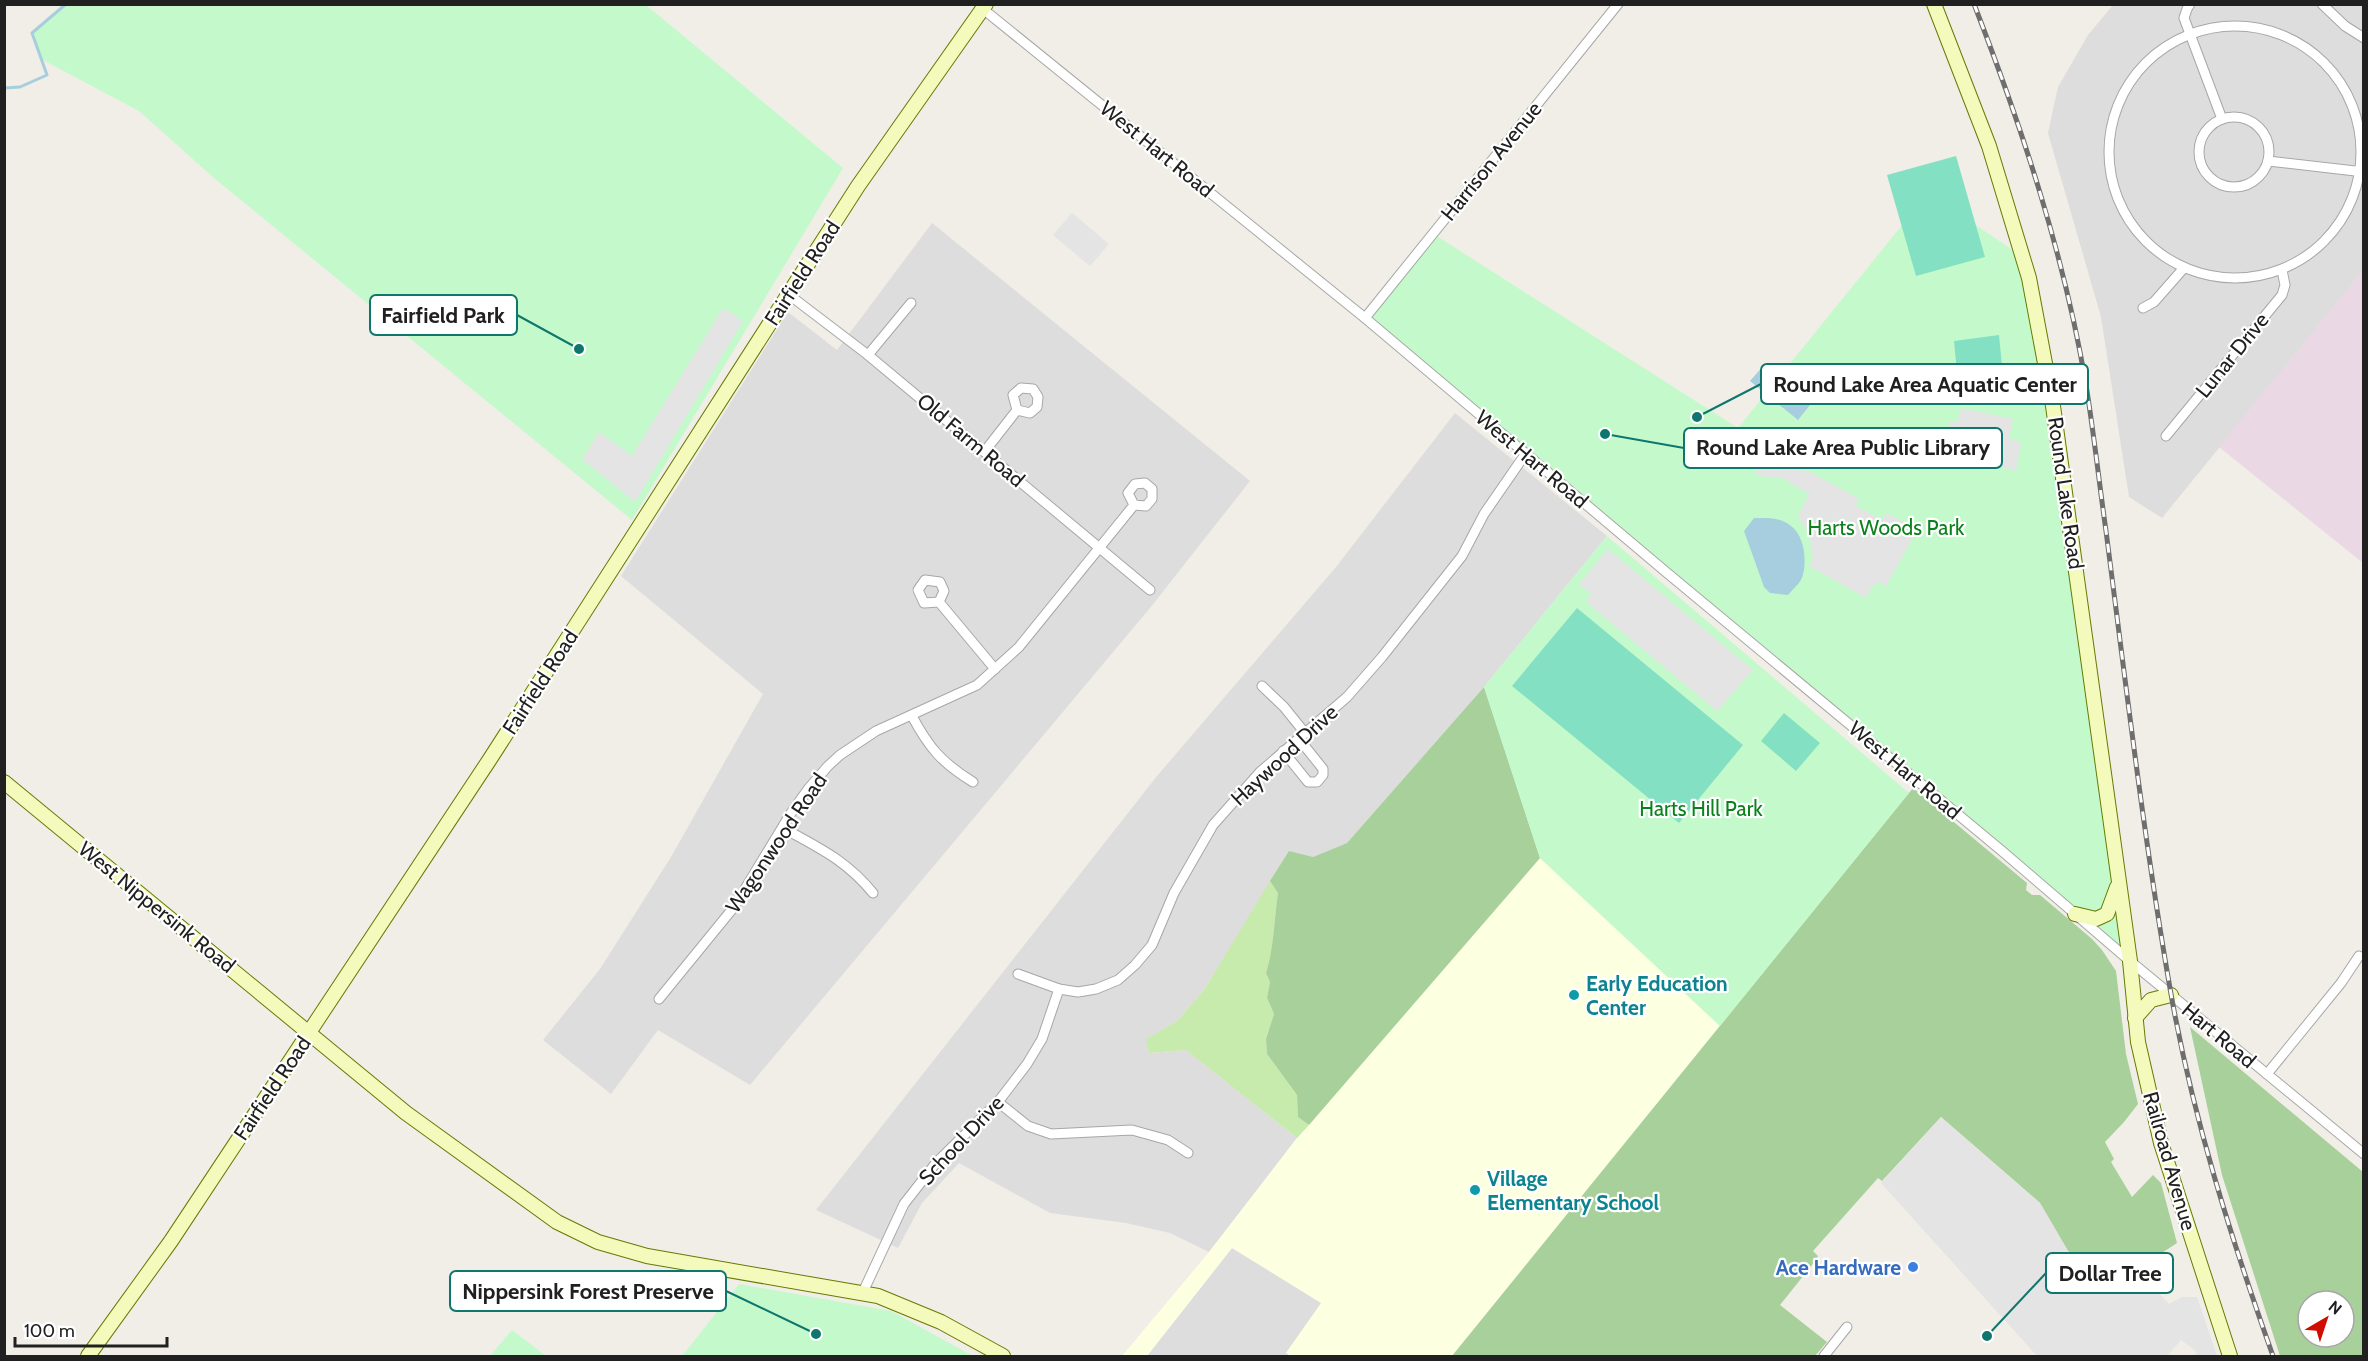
<svg xmlns="http://www.w3.org/2000/svg" width="2368" height="1361" viewBox="0 0 2368 1361" font-family="Cabin,sans-serif">
<style>
.residential{fill:#dedddd}
.industrial{fill:#ead8e5}
.education{fill:#fdffe1}
.grass{fill:#c7ebac}
.forest{fill:#a7d09b;fill-rule:evenodd}
.park{fill:#c4facb}
.pitch{fill:#84e0c2}
.parking{fill:#e4e4e4}
.water{fill:#a6cede}
.lines{fill:none;stroke-linecap:round;stroke-linejoin:round}
.stream{stroke:#a6cede;stroke-width:3}
.street-casing{stroke:#a7a7a7;stroke-width:11}
.secondary-casing{stroke:#657a04;stroke-width:16}
.street{stroke:#fff;stroke-width:9}
.secondary{stroke:#f3fabb;stroke-width:14}
.rail-casing{stroke:#6e6e6e;stroke-width:5}
.rail{stroke:#fff;stroke-width:3;stroke-dasharray:9;stroke-linecap:butt}
.culture-dot{fill:#0f9aa8;stroke:#fff;stroke-width:2}
.shop-dot{fill:#3f7fe0;stroke:#fff;stroke-width:2}
.labels{text-anchor:middle;dominant-baseline:central;stroke-width:4.5;stroke-linejoin:round;paint-order:stroke}
.street-label{font-size:21px;fill:#202020;stroke:#fff}
.park-label{font-size:21px;fill:#0b811c;stroke:#fff}
.culture-label{font-size:21px;font-weight:bold;fill:#0d838f;stroke:#fff;text-anchor:start}
.shop-label{font-size:21px;font-weight:bold;fill:#366cbe;stroke:#fff;text-anchor:end}
.leader{fill:none;stroke:#0f766e;stroke-width:2}
.callout-dot{fill:#0f766e;stroke:#fff;stroke-width:2}
.callout{fill:#fff;stroke:#0f766e;stroke-width:2}
.callout-label{font-size:22px;text-anchor:middle;font-weight:bold;fill:#202020}
</style>
<rect width="100%" height="100%" fill="#f0eee6"/>
<!-- residential -->
<g class="residential">
<polygon points="2113,5 2363,5 2363,271 2162,518 2129,497 2101,317 2048,133 2058,87 2088,35"/>
<polygon points="932,223 1250,481 1150,608 750,1085 658,1030 611,1094 543,1040 600,969 671,857 763,694 621,576 788,312 837,350"/>
<polygon points="1455,413 1607,536 1484,687 1347,843 1313,857 1289,852 1204,990 1177,1021 1147,1039 1149,1053 1186,1050 1297,1138 1209,1252 1170,1233 1126,1223 1050,1213 959,1163 922,1203 898,1248 816,1210 1157,776 1336,567"/>
<polygon points="1232,1248 1322,1303 1286,1353 1291,1356 1147,1356"/>
</g>
<!-- industrial -->
<polygon class="industrial" points="2363,271 2363,563 2219,447"/>
<!-- education -->
<polygon class="education" points="1540,858 1720,1026 1452,1356 1291,1356 1286,1353 1321,1303 1232,1248 1147,1356 1122,1356 1209,1252 1297,1138"/>
<!-- grass -->
<path class="grass" d="M1270,881L1278,893C1274,920 1274,947 1266,973L1270,982L1267,998L1274,1014L1266,1039L1267,1054L1297,1095L1298,1117L1309,1125L1297,1138L1186,1050L1149,1053L1146,1039L1177,1021L1204,990Z"/>
<!-- forest -->
<g class="forest">
<path d="M1484,687L1540,858L1309,1125L1298,1117L1297,1095L1267,1054L1266,1039L1274,1014L1267,998L1270,982L1266,973C1274,947 1274,920 1278,893L1270,881L1289,851L1313,857L1347,843Z"/>
<polygon points="1913,788 2027,883 2026,890 2032,895 2040,895 2092,939 2102,950 2116,971 2126,1054 2138,1104 2124,1122 2105,1142 2114,1159 2111,1162 2132,1197 2153,1175 2161,1183 2177,1243 2148,1262 2143,1262 2119,1278 2111,1278 2068,1251 2040,1203 1941,1117 1882,1181 1878,1178 1813,1251 1818,1256 1816,1260 1780,1305 1827,1342 1815,1356 1452,1356"/>
<path d="M2190,1027L2363,1172V1356H2280L2222,1175ZM2308,1301H2344V1337H2308Z"/>
</g>
<!-- park -->
<g class="park">
<polygon points="64,4 646,5 843,168 632,520 214,178 139,111 41,59 32,33"/>
<polygon points="1928,193 2023,257 2130,961 1365,318 1432,233 1738,428"/>
<polygon points="1607,536 1909,793 1720,1026 1540,858 1484,687"/>
<polygon points="739,1284 891,1311 973,1356 682,1356"/>
<polygon points="512,1330 546,1356 490,1356"/>
</g>
<!-- pitch -->
<g class="pitch">
<polygon points="1956,156 1985,257 1916,276 1887,175"/>
<polygon points="1999,335 2002,366 1957,373 1954,341"/>
<polygon points="1577,608 1743,745 1679,823 1512,686"/>
<polygon points="1784,713 1820,743 1796,771 1761,741"/>
</g>
<!-- parking -->
<g class="parking">
<polygon points="1072,213 1109,244 1090,266 1053,235"/>
<polygon points="723,308 743,321 635,502 582,459 599,432 632,456"/>
<polygon points="1961,408 2013,419 2009,439 2021,442 2016,471 1941,450 1950,421 1957,423"/>
<polygon points="1770,460 1781,462 1812,473 1858,498 1856,506 1882,520 1887,513 1911,526 1907,534 1913,538 1886,586 1878,582 1871,588 1866,598 1809,566 1813,559 1809,533 1798,516 1809,494 1782,478 1758,476 1751,464 1755,461"/>
<polygon points="1608,549 1753,670 1717,711 1586,602 1591,594 1579,584"/>
<polygon points="1941,1117 2040,1203 2068,1251 2111,1278 2154,1288 2169,1304 2182,1297 2197,1297 2217,1356 2194,1356 2197,1352 2181,1340 2167,1356 2037,1356 1881,1183"/>
</g>
<!-- water -->
<g class="water">
<polygon points="1764,365 1794,390 1805,376 1822,390 1798,420 1750,381"/>
<path d="M1754,518C1767,518 1781,517 1791,526C1805,536 1808,565 1801,580C1798,585 1792,590 1788,595L1770,593L1764,587L1744,531Z"/>
</g>
<g class="lines">
<!-- stream -->
<polyline class="stream" points="4,88 20,87 47,75 32,33 66,4"/>
<!-- street casing -->
<g class="street-casing">
<g id="street">
<polyline points="2190,4 2187,9 2184,18 2222,119"/>
<polyline points="2322,4 2345,26 2364,38"/>
<polyline points="983,9 1365,318 1666,572 2002,851 2130,961 2364,1154"/>
<circle cx="2235" cy="152" r="126"/>
<circle cx="2234" cy="152" r="35"/>
<polyline points="2268,161 2364,172"/>
<polyline points="788,294 868,355 1150,590"/>
<polyline points="2143,308 2154,302 2183,269"/>
<polyline points="1365,318 1618,4"/>
<polyline points="868,355 911,303"/>
<polyline points="2166,436 2282,295 2285,285 2282,270"/>
<polyline points="985,451 1017,410 1030,413 1037,407 1038,397 1033,389 1021,388 1013,395 1017,410"/>
<polyline points="939,602 924,603 918,590 925,580 940,582 944,591 939,602 995,669"/>
<polyline points="1262,686 1284,707 1305,733"/>
<path d="M912,716C929,748 942,763 973,782"/>
<polyline points="1283,751 1308,782 1317,782 1323,775 1323,769 1299,739"/>
<path d="M783,828C819,848 846,860 873,893"/>
<polyline points="1018,974 1059,989 1078,992 1096,989 1118,980 1135,965 1152,945 1174,893 1213,825 1260,772 1347,697 1382,657 1462,556 1484,514 1526,453"/>
<polyline points="659,999 734,907 791,813 809,788 828,766 840,755 876,731 977,685 1019,647 1134,505 1146,506 1152,499 1152,489 1145,483 1135,484 1128,493 1134,505"/>
<polyline points="2267,1074 2341,983 2359,956"/>
<polyline points="998,1102 1028,1126 1051,1134 1132,1130 1168,1140 1188,1153"/>
<polyline points="863,1292 904,1204 936,1163 998,1102 1027,1064 1042,1039 1059,989"/>
<polyline points="1824,1356 1847,1327"/>
</g>
</g>
<!-- secondary casing -->
<g class="secondary-casing">
<g id="secondary">
<polyline points="1934,4 1989,146 2029,278 2053,406 2130,961 2138,1042 2161,1143 2230,1356"/>
<polyline points="4,782 406,1113 557,1222 598,1242 647,1256 878,1296 941,1322 1003,1356"/>
<polyline points="2075,914 2096,919 2107,914 2117,887"/>
<polyline points="2135,1018 2151,1000 2171,995"/>
<polyline points="88,1356 171,1241 490,759 858,186 986,4"/>
</g>
</g>
<!-- street -->
<use href="#street" class="street"/>
<!-- secondary -->
<use href="#secondary" class="secondary"/>
<!-- rail casing -->
<g class="rail-casing">
<path id="rail" d="M1974,4C2022,128 2064,254 2086,385C2094,434 2099,482 2106,531C2126,685 2144,840 2171,994C2193,1118 2231,1238 2273,1356"/>
</g>
<!-- rail -->
<use href="#rail" class="rail"/>
</g>
<!-- markers -->
<g class="culture-dot">
<circle cx="1574" cy="995" r="6"/>
<circle cx="1475" cy="1190" r="6"/>
</g>
<circle class="shop-dot" cx="1913" cy="1267" r="6"/>
<g class="labels">
<!-- street labels -->
<g class="street-label">
<text transform="translate(1157 149) rotate(39)">West Hart Road</text>
<text transform="translate(1491 161) rotate(-51)">Harrison Avenue</text>
<text transform="translate(802 273) rotate(-57)">Fairfield Road</text>
<text transform="translate(2232 355) rotate(-51)">Lunar Drive</text>
<text transform="translate(971 440) rotate(40)">Old Farm Road</text>
<text transform="translate(1532 459) rotate(40)">West Hart Road</text>
<text transform="translate(2066 493) rotate(82)">Round Lake Road</text>
<text transform="translate(540 682) rotate(-57)">Fairfield Road</text>
<text transform="translate(1284 755) rotate(-43)">Haywood Drive</text>
<text transform="translate(1905 770) rotate(40)">West Hart Road</text>
<text transform="translate(776 843) rotate(-56)">Wagonwood Road</text>
<text transform="translate(157 907) rotate(39)">West Nippersink Road</text>
<text transform="translate(2219 1035) rotate(40)">Hart Road</text>
<text transform="translate(272 1088) rotate(-56)">Fairfield Road</text>
<text transform="translate(961 1140) rotate(-47)">School Drive</text>
<text transform="translate(2170 1161) rotate(74)">Railroad Avenue</text>
</g>
<!-- park labels -->
<g class="park-label">
<text x="1886" y="527">Harts Woods Park</text>
<text x="1701" y="808">Harts Hill Park</text>
</g>
<!-- culture labels -->
<g class="culture-label">
<text x="1586" y="983">Early Education<tspan x="1586" dy="24">Center</tspan></text>
<text x="1487" y="1178">Village<tspan x="1487" dy="24">Elementary School</tspan></text>
</g>
<!-- shop labels -->
<g class="shop-label">
<text x="1901" y="1267">Ace Hardware</text>
</g>
</g>
<!-- callouts -->
<path class="leader" d="M579 349L517 315M1697 417L1761 384M1605 434L1684 448M1987 1336L2046 1273M816 1334L726 1291"/>
<g class="callout-dot">
<circle cx="579" cy="349" r="6"/>
<circle cx="1697" cy="417" r="6"/>
<circle cx="1605" cy="434" r="6"/>
<circle cx="1987" cy="1336" r="6"/>
<circle cx="816" cy="1334" r="6"/>
</g>
<g class="callout">
<rect x="370" y="295" width="147" height="40" rx="6"/>
<rect x="1761" y="364" width="327" height="40" rx="6"/>
<rect x="1684" y="428" width="318" height="40" rx="6"/>
<rect x="2046" y="1253" width="127" height="40" rx="6"/>
<rect x="450" y="1271" width="276" height="40" rx="6"/>
</g>
<g class="callout-label">
<text x="443" y="323">Fairfield Park</text>
<text x="1925" y="392">Round Lake Area Aquatic Center</text>
<text x="1843" y="455">Round Lake Area Public Library</text>
<text x="2110" y="1281">Dollar Tree</text>
<text x="588" y="1299">Nippersink Forest Preserve</text>
</g>
<!-- border -->
<rect width="2368" height="1361" fill="none" stroke="#202020" stroke-width="12"/>
<!-- north arrow -->
<g transform="translate(2326 1319) rotate(39)"><circle r="28" fill="#ffffff" stroke="#a6a6a6" stroke-width="1.5"/>
<path d="M0-4.5L10 22L0 15L-10 22Z" fill="#d00d00"/>
<text y="-9" font-size="16" font-weight="bold" text-anchor="middle" fill="#202020">N</text>
</g>
<!-- scale -->
<path d="M15 1337v9h152v-9" fill="none" stroke="#202020" stroke-width="3"/>
<text x="24" y="1337" font-size="18" fill="#202020" stroke="#ffffff" stroke-width="4.5" paint-order="stroke">100 m</text>
</svg>
